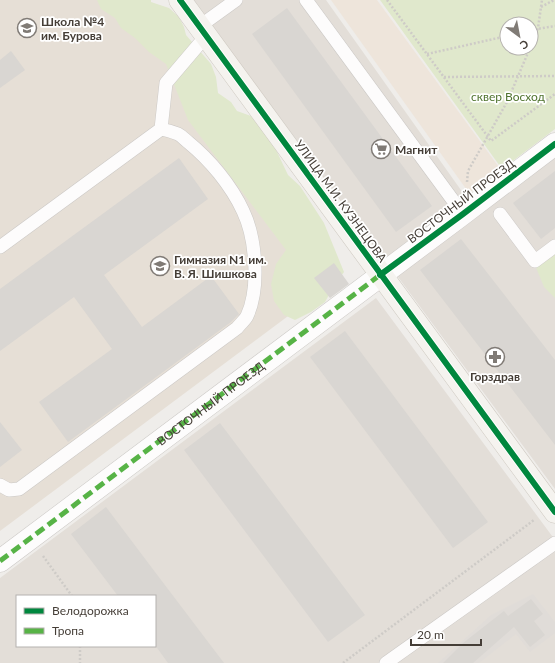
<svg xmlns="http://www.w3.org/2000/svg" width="555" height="663" viewBox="0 0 555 663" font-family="Lato,sans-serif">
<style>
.residential{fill:#e3ded8;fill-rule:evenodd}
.commercial{fill:#eee5db}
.industrial{fill:#e0dcd8}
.education{fill:#e6dfd6}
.green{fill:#e0e8cc;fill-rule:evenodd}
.building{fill:#d9d6d2}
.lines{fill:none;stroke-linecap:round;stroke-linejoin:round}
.lane-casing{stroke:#ccc9c6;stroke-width:14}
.street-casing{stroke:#ccc9c6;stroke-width:23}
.secondary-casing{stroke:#cec9c1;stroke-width:23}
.path{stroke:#cecbc7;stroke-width:2.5;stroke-dasharray:2 2;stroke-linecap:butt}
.lane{stroke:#fdfcfc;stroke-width:13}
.street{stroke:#fdfcfc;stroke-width:22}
.secondary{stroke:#f5f3ef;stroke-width:22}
.quiet{stroke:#57b346;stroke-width:5;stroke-dasharray:10 5;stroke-linecap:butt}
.cycleway-casing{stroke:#fff;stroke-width:8}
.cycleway{stroke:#00873e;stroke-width:6}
.labels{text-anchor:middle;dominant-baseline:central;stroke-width:3.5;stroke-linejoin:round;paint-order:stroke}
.poi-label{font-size:12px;font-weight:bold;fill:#453e37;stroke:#fff;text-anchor:start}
.park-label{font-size:12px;fill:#4f732e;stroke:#fff}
.street-label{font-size:12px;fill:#453e37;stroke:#fff}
</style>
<rect width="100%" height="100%" fill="#efedea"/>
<!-- residential -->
<g class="residential">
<polygon points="193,0 326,0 468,200 555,134 555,489"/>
<path d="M376,298L555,540V663H0V578ZM17,596H155V646H17Z"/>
</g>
<!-- commercial -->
<polygon class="commercial" points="331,0 377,0 501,170 469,193"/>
<!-- industrial -->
<polygon class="industrial" points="533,594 555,622 555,633 530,652 516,634 479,663 438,663 491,615"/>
<!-- education -->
<polygon class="education" points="0,0 139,0 319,293 0,531"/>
<!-- green -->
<g class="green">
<polygon points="97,0 151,0 151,2 169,8 179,17 184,27 186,35 211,64 216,77 218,93 231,102 237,111 251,116 269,135 288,175 300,186 324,223 344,272 335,284 325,302 311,312 295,320 284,315 274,301 271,284 276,264 286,250 188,120 166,64 149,52 135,38 121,28 115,18 101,9"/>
<path d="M380,0H555V129L502,169ZM507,24H531V48H507Z"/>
<polygon points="555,250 555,298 544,287 535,265"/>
</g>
<!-- building -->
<g class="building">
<polygon points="287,8 432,206 396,232 252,34"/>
<polygon points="11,51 25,70 0,88 0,60"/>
<polygon points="179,158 208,199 104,275 142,327 211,276 239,314 231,322 68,442 39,402 112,349 74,297 0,351 0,289"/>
<polygon points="555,171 555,228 541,239 513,203"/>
<polygon points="461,239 555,360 555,445 420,270"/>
<polygon points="334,263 349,284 330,298 314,278"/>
<polygon points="345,331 488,522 453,548 310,357"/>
<polygon points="0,422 22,450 0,467"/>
<polygon points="220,423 365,615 328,642 184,450"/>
<polygon points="106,507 155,572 224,663 168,663 155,645 155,596 118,596 71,534"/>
<polygon points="531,599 543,614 534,621 545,635 530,647 514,627 473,663 443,663 463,643 504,611 508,616"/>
</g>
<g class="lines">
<!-- lane casing -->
<g class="lane-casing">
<g id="lane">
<polyline points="306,0 463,214"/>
<polyline points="200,26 236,0"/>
<polyline points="500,214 535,261 555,246"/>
<polyline points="0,247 161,129 166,83 206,36"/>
<path d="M0,485L9,490L19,489L237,328C240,324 245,320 247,316C260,288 256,238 243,211C231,185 210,160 188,142C185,140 182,136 178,134C173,132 166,130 161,129"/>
<polyline points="386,663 555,543"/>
</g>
</g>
<!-- street casing -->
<g class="street-casing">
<g id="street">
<path id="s1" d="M0,561C185,421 371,284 555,144"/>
</g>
</g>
<!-- secondary casing -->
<g class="secondary-casing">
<polyline id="secondary" points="180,0 555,512"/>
</g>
<!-- path -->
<g class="path">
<polyline points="387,0 491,141 555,94"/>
<polyline points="541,7 554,0"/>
<polyline points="531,30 555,26"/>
<polyline points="531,45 538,28 542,0"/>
<polyline points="427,54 507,36"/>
<polyline points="444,77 555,76"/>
<polyline points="467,182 468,171 507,102 530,48"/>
<polyline points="43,556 72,596"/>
<polyline points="80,646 80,663"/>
<polyline points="343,663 534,520"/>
</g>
<!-- lane -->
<use href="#lane" class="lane"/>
<!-- street -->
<use href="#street" class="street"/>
<!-- secondary -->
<use href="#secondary" class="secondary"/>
<!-- quiet -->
<polyline class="quiet" points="0,561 380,275"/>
<!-- cycleway casing -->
<g class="cycleway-casing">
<g id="cycleway">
<polyline points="180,0 555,512"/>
<polyline points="380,275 463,214 555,144"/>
</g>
</g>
<!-- cycleway -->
<use href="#cycleway" class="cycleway"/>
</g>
<!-- icons -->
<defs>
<g id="school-ring" transform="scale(1)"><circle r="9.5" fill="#fff" stroke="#807b76" stroke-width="1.5"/><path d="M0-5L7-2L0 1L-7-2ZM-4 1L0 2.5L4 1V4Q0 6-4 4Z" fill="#807b76"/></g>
<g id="supermarket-ring" transform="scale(1)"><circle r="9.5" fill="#fff" stroke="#807b76" stroke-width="1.5"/><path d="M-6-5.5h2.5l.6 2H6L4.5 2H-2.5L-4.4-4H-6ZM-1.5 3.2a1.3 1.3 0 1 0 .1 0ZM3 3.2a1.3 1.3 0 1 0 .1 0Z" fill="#807b76"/></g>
<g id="pharmacy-ring" transform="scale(1)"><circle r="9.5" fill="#fff" stroke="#807b76" stroke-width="1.5"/><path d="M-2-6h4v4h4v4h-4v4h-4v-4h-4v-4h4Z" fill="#807b76"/></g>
</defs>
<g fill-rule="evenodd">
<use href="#school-ring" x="27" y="28"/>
<use href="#supermarket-ring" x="381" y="149"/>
<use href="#school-ring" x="160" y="266"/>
<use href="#pharmacy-ring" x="495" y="357"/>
</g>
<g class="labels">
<!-- poi labels -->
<g class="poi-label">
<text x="41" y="21">Школа №4<tspan x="41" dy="14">им. Бурова</tspan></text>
<text x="395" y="149">Магнит</text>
<text x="174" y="259">Гимназия N1 им.<tspan x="174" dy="14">В. Я. Шишкова</tspan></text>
<text x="495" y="376" text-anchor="middle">Горздрав</text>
</g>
<!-- park labels -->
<g class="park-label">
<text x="508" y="96">сквер Восход</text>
</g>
<!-- street labels -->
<g class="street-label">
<text transform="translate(341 201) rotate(54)">УЛИЦА М.И. КУЗНЕЦОВА</text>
<text transform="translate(461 201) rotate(-37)">ВОСТОЧНЫЙ ПРОЕЗД</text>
<text stroke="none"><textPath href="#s1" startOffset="263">ВОСТОЧНЫЙ ПРОЕЗД</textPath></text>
</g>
</g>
<!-- legend -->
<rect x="16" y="595" width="140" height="52" fill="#ffffff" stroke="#b5b2af"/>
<rect x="24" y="608" width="20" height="6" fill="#00873e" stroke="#b5b2af"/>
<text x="52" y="615" font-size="12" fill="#453e37">Велодорожка</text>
<rect x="24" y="628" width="20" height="6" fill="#57b346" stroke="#b5b2af"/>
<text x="52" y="635" font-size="12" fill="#453e37">Тропа</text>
<!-- north arrow -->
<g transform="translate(519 36) rotate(148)"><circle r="19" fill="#ffffff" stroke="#b5b2af"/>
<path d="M0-3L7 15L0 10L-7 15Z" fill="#807b76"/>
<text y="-6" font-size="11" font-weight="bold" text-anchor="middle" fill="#453e37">С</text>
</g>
<!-- scale -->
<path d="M411 639v6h70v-6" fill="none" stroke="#453e37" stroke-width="2"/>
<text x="417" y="639" font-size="12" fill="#453e37" stroke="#ffffff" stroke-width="3" paint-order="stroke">20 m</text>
</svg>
